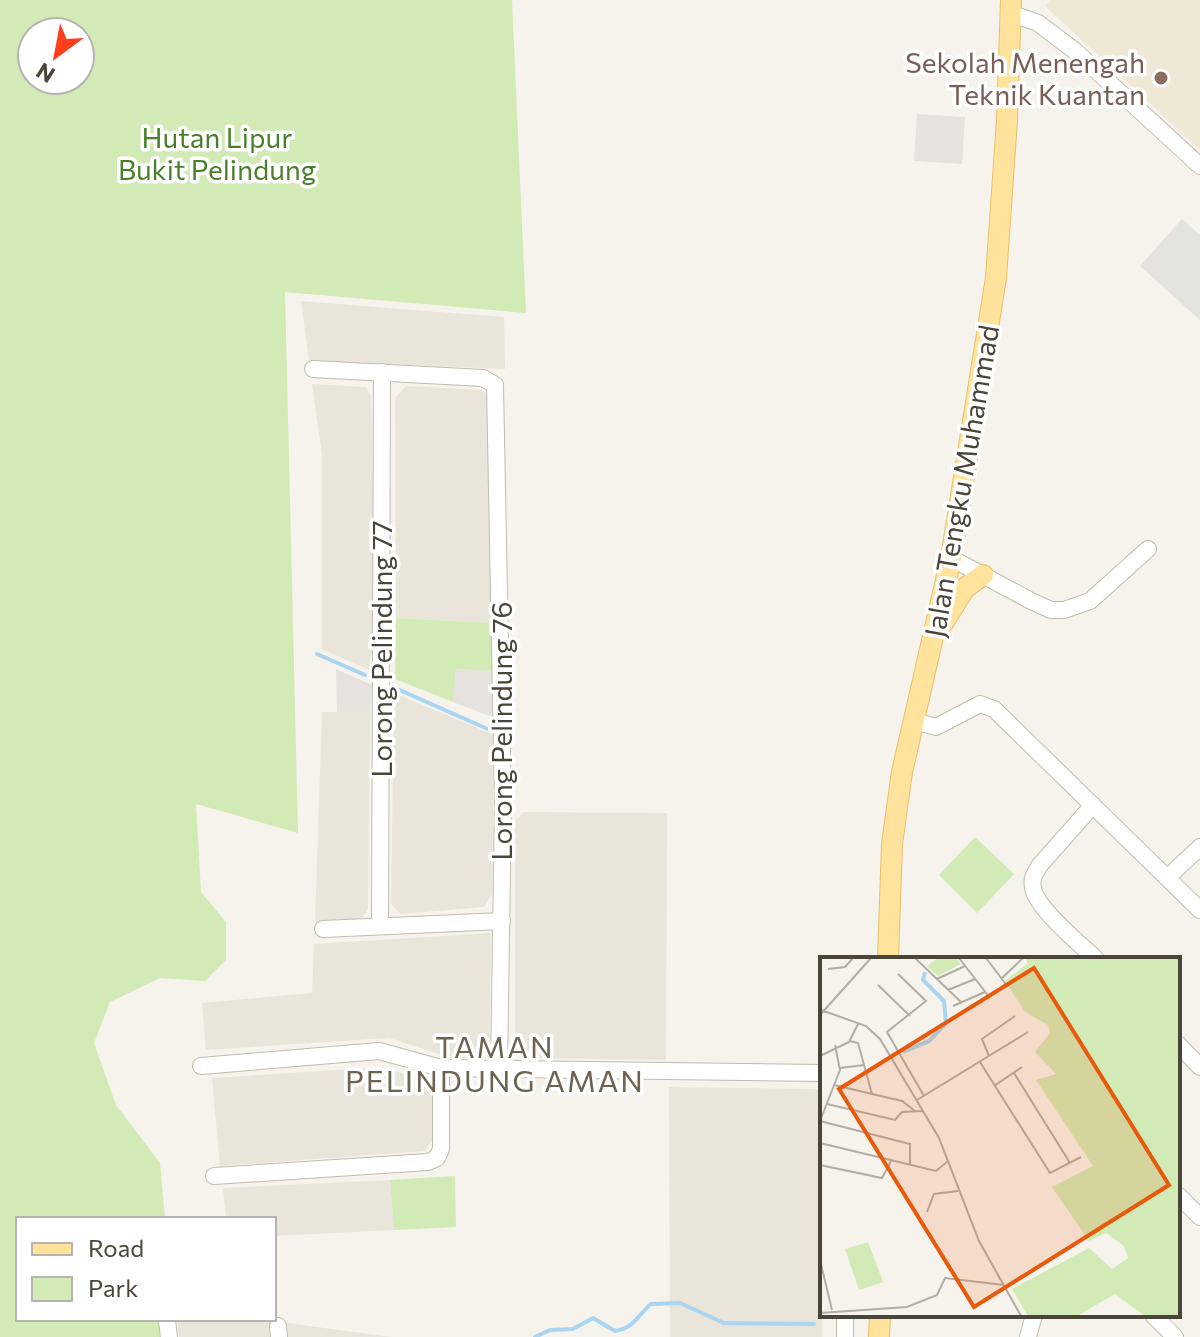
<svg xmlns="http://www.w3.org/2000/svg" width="1200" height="1337" viewBox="0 0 1200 1337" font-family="Commissioner,sans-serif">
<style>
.residential{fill:#eae5da}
.industrial{fill:#e6e2dd}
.education{fill:#efe8d6}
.green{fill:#d2eab5;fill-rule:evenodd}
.parking{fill:#e5e3e0}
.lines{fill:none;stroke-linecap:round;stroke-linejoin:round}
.stream{stroke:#a9d4f2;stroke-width:4}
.minor-casing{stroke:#c2bbae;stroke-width:18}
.major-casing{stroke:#e6c16a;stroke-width:22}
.minor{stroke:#fff;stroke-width:16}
.major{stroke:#ffe39c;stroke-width:20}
.education-dot{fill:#8d6e63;stroke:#fff;stroke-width:3}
.labels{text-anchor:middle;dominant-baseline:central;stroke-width:7;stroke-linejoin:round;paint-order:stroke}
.education-label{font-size:28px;fill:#785e54;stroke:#fff;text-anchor:end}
.park-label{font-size:28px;fill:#4a7f2a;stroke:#fff}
.street-label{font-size:28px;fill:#4b4439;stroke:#fff}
.neighbourhood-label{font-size:30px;letter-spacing:2px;fill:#6e6250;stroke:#fff}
.inset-river{fill:none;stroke:#a9d4f2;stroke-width:4}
.inset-road{fill:none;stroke:#b2ada4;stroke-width:2}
.view{fill:#e8590c;fill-opacity:0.15;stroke:#e8590c;stroke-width:4}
.inset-edge{fill:none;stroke:#4b4439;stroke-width:4}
</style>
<rect width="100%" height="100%" fill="#f6f3ec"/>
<!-- residential -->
<g class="residential">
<polygon points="301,301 504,317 505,369 309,361"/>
<polygon points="312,384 365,387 371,395 375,593 374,639 369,670 322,649 322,455"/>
<polygon points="406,386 482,390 493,400 492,623 396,618 395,398"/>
<polygon points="394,693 494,735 492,894 484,907 401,914 391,904"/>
<polygon points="322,712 370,712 368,909 361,920 315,922"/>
<polygon points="524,812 667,813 666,1060 522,1058 515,1050 515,821"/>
<polygon points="491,933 489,1058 451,1058 389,1038 206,1050 202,1003 312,993 314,944"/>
<polygon points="382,1067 422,1079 432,1089 433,1140 425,1151 220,1166 212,1078"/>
<polygon points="669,1087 822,1089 822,1337 670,1337"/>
<polygon points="390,1180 394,1230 274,1236 274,1219 226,1219 223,1188"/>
<polygon points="177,1319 270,1320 272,1337 179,1337"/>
<polygon points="287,1323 391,1337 288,1337"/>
</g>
<!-- industrial -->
<g class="industrial">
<polygon points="917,114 965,117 962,164 914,161"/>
<polygon points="336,669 372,685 370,712 337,712"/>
<polygon points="456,669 492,671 492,717 453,702"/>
</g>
<!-- education -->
<polygon class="education" points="1050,0 1200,0 1200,150 1045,6"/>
<!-- green -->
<g class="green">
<path d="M0,0H512L526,313L285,292L298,833L196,804L201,892L226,922V960L205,981L160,978L110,1002L94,1043L116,1105L160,1163L165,1219H18V1319H160L161,1337H0ZM32,32H80V80H32Z"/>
<polygon points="396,618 492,623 492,671 456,669 453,702 395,679"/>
<polygon points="975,837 1014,874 977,913 939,875"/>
<polygon points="455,1176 456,1227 394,1230 390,1180"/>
</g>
<!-- parking -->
<polygon class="parking" points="1182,219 1200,235 1200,320 1140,266"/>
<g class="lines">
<!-- stream -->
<g class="stream">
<polyline points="317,654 365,675"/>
<polyline points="395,688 490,730"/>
<path d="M535,1337L550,1330L573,1329L593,1318L615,1331C634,1328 637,1316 651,1304L680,1303L724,1323L814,1324"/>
</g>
<!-- minor casing -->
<g class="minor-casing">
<g id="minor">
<polyline points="1010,13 1038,23 1075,51 1200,166"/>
<polyline points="313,369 483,378 495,385 503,803 499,1069"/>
<polyline points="951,558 1031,601 1051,610 1064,610 1090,601 1148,549"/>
<polyline points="914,721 936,727 980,704 994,709 1200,910"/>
<path d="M1093,805L1040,865C1035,873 1031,878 1033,888C1036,908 1080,944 1096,959"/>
<polyline points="1168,877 1200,847"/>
<polyline points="380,926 382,372"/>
<polyline points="323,929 502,921"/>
<polyline points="1178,1044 1200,1067"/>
<polyline points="201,1066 379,1051 441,1068 822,1073"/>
<polyline points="214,1176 428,1162 437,1158 441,1149 441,1068"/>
<polyline points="1178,1195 1200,1217"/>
<polyline points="845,1315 845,1337"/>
<polyline points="1153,1315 1175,1337"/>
<polyline points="167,1321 169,1337"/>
<polyline points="278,1326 279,1337"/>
<polyline points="1028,1337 1034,1315"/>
</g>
</g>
<!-- major casing -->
<g class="major-casing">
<g id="major">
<polyline points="943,623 965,588 983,575"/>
<polyline points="888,959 892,844 902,772 951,558 996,278 1007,120 1011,0"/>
<polyline points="879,1337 880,1315"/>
</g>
</g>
<!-- minor -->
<use href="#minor" class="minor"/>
<!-- major -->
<use href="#major" class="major"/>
</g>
<!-- markers -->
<circle class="education-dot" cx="1161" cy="78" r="8"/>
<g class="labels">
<!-- education labels -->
<g class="education-label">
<text x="1145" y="62">Sekolah Menengah<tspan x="1145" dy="32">Teknik Kuantan</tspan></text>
</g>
<!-- park labels -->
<g class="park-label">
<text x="217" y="137">Hutan Lipur<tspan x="217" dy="32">Bukit Pelindung</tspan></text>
</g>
<!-- street labels -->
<g class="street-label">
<text transform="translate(961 481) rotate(-80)">Jalan Tengku Muhammad</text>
<text transform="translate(381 649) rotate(-90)">Lorong Pelindung 77</text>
<text transform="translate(501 731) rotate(-90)">Lorong Pelindung 76</text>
</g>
<!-- neighbourhood labels -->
<g class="neighbourhood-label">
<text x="495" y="1045">TAMAN<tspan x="495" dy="34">PELINDUNG AMAN</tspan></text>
</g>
</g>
<!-- overview -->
<g transform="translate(820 957)">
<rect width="360" height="360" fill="#f6f3ec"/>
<path d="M118,1H136L141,7L118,19L107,9ZM205,1H360V359H325L295,337L257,359H208L192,332L269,291L292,312L308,301L304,289L286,276L269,284L232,230L273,209L216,123L236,117L215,95L230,76L228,68L205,55L185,24L208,6ZM48,285L63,325L39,333L25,292Z" fill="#d2eab5"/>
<path class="inset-river" d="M83,95L109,84L126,66L124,44L103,23L105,15"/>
<path class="inset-road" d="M95,1L141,45M139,1L170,41M166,1L188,30M8,12L25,10L33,1M78,17L106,44L67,75L104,139M117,22L145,9M181,22L203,1M58,28L90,59M128,33L155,22M133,49L165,35M1,53L46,69L60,82L119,181L159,284L201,359M0,58L51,1M30,84L38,86L52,137M0,99L29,85L38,67M169,99L162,82L195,59M160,105L230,216L261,200M20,111L44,108M194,116L250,206M14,128L82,144L95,154M174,129L202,110M97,143L208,75M7,147L75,163L82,155L103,154M0,164L90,187V208M0,164L20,113L15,88M0,186L116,214L128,204M0,208L62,221L71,204M107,255L114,237L138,234M0,303L12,353M0,356L87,350L117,338L125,321L184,328"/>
<path class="view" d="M214,11L349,228L154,350L19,132Z"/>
<rect width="360" height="360" class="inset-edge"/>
</g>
<!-- legend -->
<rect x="16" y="1217" width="260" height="104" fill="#ffffff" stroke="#b7b4b0" stroke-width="2"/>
<rect x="32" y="1243" width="40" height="12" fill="#ffe39c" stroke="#b7b4b0" stroke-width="2"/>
<text x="88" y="1257" font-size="24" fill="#4b4439">Road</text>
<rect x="32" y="1277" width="40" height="24" fill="#d2eab5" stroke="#b7b4b0" stroke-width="2"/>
<text x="88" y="1297" font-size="24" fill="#4b4439">Park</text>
<!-- north arrow -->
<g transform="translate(56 56) rotate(212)"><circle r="38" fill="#ffffff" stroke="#b7b4b0" stroke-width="2"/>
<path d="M0-6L14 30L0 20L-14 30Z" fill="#fc3f1d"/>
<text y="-12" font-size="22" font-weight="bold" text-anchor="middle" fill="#4b4439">N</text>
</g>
</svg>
